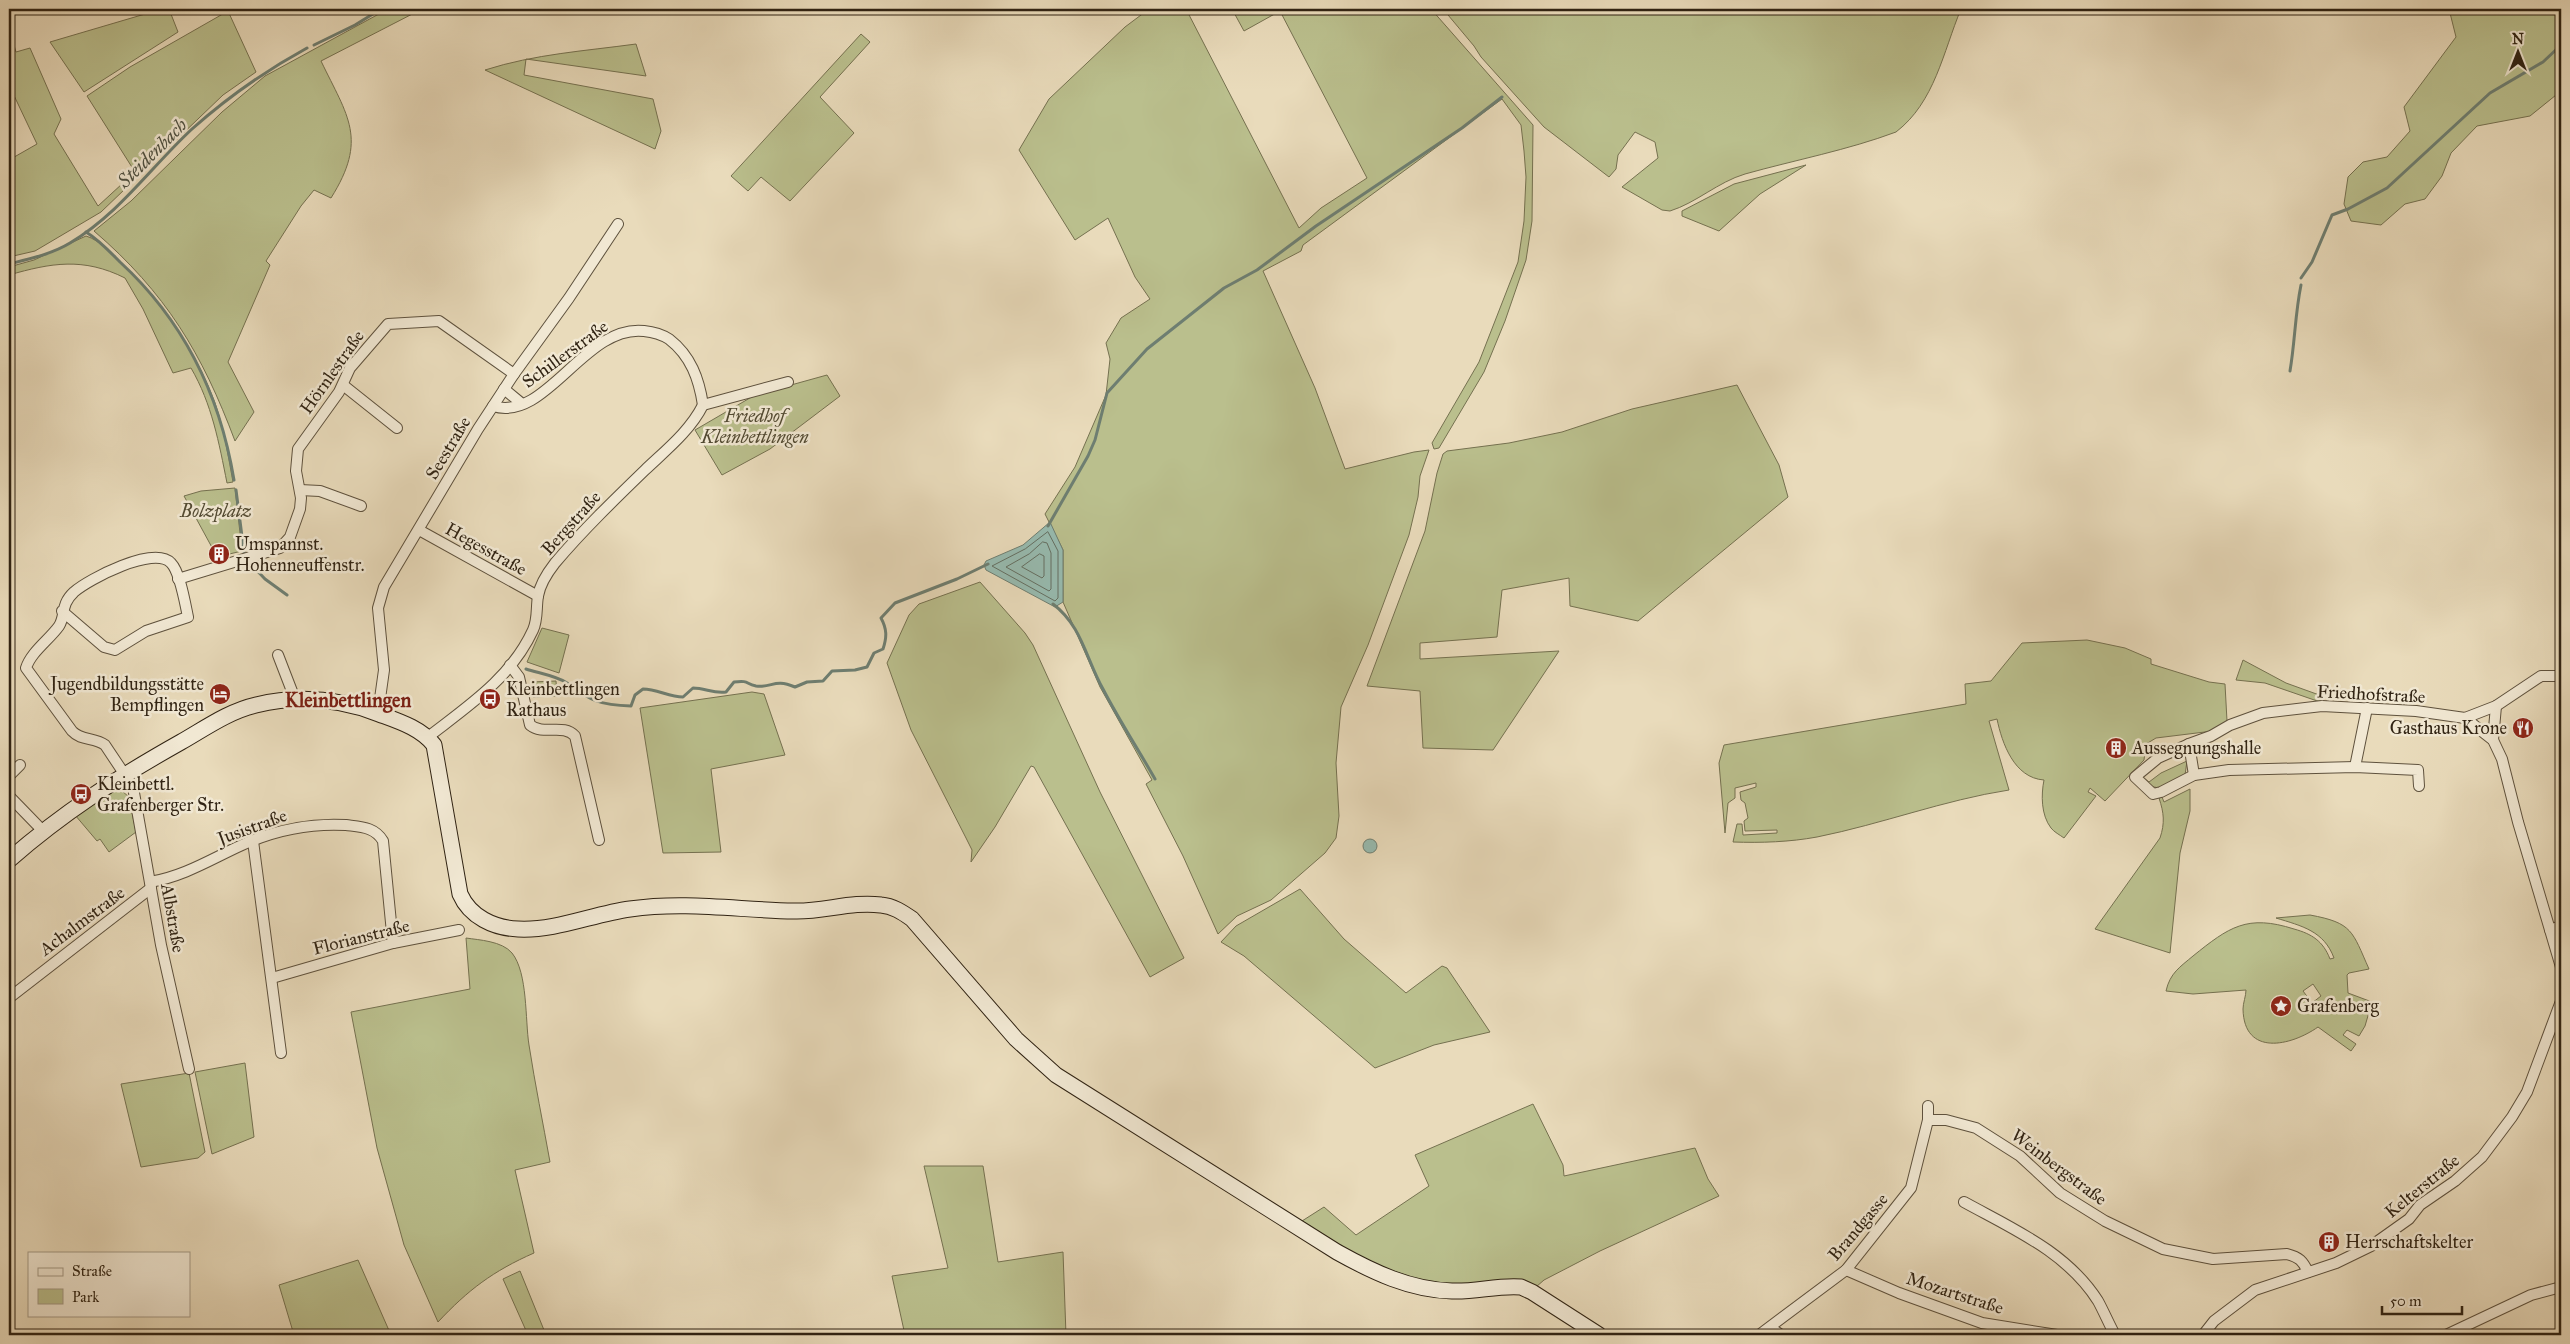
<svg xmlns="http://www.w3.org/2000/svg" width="2570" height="1344" viewBox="0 0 2570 1344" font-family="'IM FELL Great Primer',serif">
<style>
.green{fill:#babf8d;stroke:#757150;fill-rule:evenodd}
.water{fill:#97bbb0;stroke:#6e7e71}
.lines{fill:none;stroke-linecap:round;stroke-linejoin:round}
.shore{stroke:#646f62;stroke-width:1}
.stream{stroke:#6e7e71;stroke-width:3}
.street-casing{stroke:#5e513d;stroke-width:12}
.secondary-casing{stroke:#302313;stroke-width:17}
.street{stroke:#f1e8d3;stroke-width:10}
.secondary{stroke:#f1e8d3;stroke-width:15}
.labels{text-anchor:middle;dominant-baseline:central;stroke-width:5;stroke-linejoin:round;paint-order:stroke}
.street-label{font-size:18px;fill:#302313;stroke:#f1e8d3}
.park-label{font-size:18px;font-style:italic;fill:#524a32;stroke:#f1e8d3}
.poi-label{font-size:18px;fill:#302313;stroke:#f1e8d3;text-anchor:start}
.water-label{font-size:19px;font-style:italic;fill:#4f5142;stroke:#f1e8d3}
.quarter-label{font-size:20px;font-weight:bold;fill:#7a1f14;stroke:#f1e8d3}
</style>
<rect width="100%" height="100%" fill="#e9dbbb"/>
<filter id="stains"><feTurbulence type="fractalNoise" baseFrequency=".004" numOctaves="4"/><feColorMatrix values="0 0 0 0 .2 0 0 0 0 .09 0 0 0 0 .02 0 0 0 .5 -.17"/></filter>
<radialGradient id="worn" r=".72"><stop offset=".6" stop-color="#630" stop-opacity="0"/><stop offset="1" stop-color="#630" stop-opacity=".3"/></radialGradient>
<!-- green -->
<g class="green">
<polygon points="162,9 169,9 178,32 84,92 50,42"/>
<path d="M388,9H422L321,61C348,117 368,139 331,198L314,190L301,206L266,261L270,265L228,362L254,412L235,441C202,353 166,293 94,231L131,201L222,112L265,76Z"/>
<polygon points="1149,9 1186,9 1299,228 1321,208 1367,178 1280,11 1244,31 1232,9 1431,9 1533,125 1532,221 1526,260 1505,321 1484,372 1439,448 1434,449 1432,443 1479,362 1518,262 1524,221 1526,177 1524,151 1521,125 1502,99 1303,245 1301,251 1263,271 1315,388 1345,469 1414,452 1429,450 1420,476 1418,497 1409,535 1368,645 1341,707 1336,763 1339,816 1336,838 1325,853 1271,900 1237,916 1218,934 1183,856 1146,784 1152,780 1100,687 1063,602 1063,550 1045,514 1075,467 1106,395 1110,359 1106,343 1121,318 1150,299 1135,277 1108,218 1075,240 1019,150 1049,99 1125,27"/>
<path d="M1443,9H1961C1943,52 1935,102 1896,132C1848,150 1795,160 1745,174C1718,182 1696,203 1670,211L1662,210L1622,187L1658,158L1655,142L1635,132L1618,155L1616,169L1609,177L1544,127L1481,57L1474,46Z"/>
<polygon points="2449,9 2561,9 2561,91 2530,116 2477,126 2451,153 2442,176 2425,199 2405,204 2381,225 2351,221 2344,204 2348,177 2363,162 2387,157 2410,131 2404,107 2456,37"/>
<polygon points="228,11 256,72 223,95 101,212 35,251 9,257 9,160 37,144 9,85 9,33 11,35 16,52 30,48 61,119 54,134 98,206 135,172 87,96 130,67"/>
<polygon points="861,34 870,42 820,97 854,133 790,201 761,177 748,191 731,176"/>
<path d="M636,44L646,76L526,59L524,75L653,99L661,131L655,149L485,70C535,54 585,51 636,44Z"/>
<polygon points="1806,165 1760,194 1719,231 1682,216 1682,211 1734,184"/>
<path d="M86,236C100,240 111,254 122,264C162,301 196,352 215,403C224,429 228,455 233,482L227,483C219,443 212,404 191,368L173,373L143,309L125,278C83,257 51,263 9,275V267L34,260Z"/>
<polygon points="827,375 840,396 770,449 722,475 695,430 755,395"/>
<polygon points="1737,385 1779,465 1788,497 1638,621 1570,606 1569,578 1502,590 1497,637 1420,643 1420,659 1559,651 1493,750 1423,748 1420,691 1367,686 1425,531 1437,473 1443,454 1447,451 1509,443 1562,432 1632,409"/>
<polygon points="235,488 242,551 221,556 218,552 215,553 184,496 201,491"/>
<polygon points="980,582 1025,633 1033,645 1100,792 1184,958 1150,977 1034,767 1031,766 995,827 971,862 972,850 966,838 911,730 887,663 909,615 919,604"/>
<polygon points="542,628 569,635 559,673 527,662"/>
<path d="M2087,640L2125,648L2151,659V664L2209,682L2225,684L2227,721L2213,731L2156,738L2146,744L2144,760L2105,801L2090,788L2088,792L2096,796L2064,838C2060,835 2054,832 2051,828C2041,815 2041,795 2044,780C2014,778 2002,743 1997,719L1989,721L2009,790C1944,800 1882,824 1817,837C1790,842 1761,843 1733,842L1737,824H1742L1743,835L1777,833V830L1745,831L1744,821L1748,818L1745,803L1741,800L1740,792L1756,787V783L1735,788V798L1728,803L1725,833L1719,763L1724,745L1966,704L1965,684L1991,681L2022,643Z"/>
<polygon points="2243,660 2286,683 2322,696 2323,703 2265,683 2236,680"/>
<polygon points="556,681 557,696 533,697 532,682"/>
<polygon points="752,692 764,694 785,755 711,769 721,852 663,853 640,708"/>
<polygon points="2187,761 2185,775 2159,788 2149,786 2143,777 2149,782 2161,773"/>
<path d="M2190,789V811L2180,853L2170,953L2095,929L2160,838C2165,823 2164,813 2159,798L2162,797L2164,802Z"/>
<polygon points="115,791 122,791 129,797 136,832 109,852 100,839 97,841 75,815"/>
<polygon points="1300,889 1344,939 1406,993 1442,966 1447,968 1490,1032 1434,1045 1375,1068 1244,956 1221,942 1236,926"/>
<path d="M2310,915C2353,923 2352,931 2369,969L2349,973L2347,975L2348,993L2372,1002L2365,1026L2359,1036L2347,1030L2343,1035L2356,1044L2351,1051L2318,1027C2291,1046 2244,1057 2243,1009C2243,1003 2246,996 2246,990L2193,994L2166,991C2170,973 2180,967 2193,956C2229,927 2247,914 2294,929C2312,934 2323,941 2330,959L2334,958C2324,931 2302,926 2276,918ZM2313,984L2321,996L2312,1003L2303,991Z"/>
<path d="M466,938C479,940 502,941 512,953C528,973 525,1020 529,1045C535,1084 543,1123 550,1162L515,1170L534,1253C493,1271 468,1290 438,1322L404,1245L377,1148L351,1012L470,989Z"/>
<polygon points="245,1063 254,1137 212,1154 195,1072"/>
<polygon points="189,1073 205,1152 198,1158 141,1167 121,1084"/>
<path d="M1533,1104L1563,1165L1564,1176L1695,1148L1708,1179L1719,1196L1600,1251L1544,1280L1536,1287C1490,1285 1436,1289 1392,1272C1360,1259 1331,1239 1302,1221L1324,1207L1356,1235L1429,1186L1415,1155Z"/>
<polygon points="924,1166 983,1166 998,1262 1063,1252 1066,1335 905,1335 892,1276 948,1268"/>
<polygon points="358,1260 391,1335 294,1335 279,1285"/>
<polygon points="520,1271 546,1335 528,1335 503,1279"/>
</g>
<!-- water -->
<g class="water">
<polygon points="1050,522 1063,550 1063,602 1055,607 986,570 984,565 986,561 1023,545"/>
<circle cx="1370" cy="846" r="7"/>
</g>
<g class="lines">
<!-- shore -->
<g class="shore">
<polygon points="1048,532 1058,551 1058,598 1055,601 992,566 1025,549"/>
<polygon points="1043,542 1047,543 1051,553 1051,589 1049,591 1006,567 1029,554"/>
<polygon points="1040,554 1044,556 1044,576 1042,578 1022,567"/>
</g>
<!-- stream -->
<g class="stream">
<polyline points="314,45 355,25 381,9"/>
<path d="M86,232C99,240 109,251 120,262C183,320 220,395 234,480"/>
<path d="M9,264C29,259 52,254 70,243C119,214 151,167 192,129C228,97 265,71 307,48"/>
<polyline points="2301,278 2312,262 2332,215 2348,209 2387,188 2490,93 2543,62 2561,45"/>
<path d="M2290,371C2295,342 2295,314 2301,285"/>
<polyline points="236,490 244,552"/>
<polyline points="1048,526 1088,456 1095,440 1107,393 1147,349 1224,288 1257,270 1316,226 1462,128 1502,97"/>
<polyline points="247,560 265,579 287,595"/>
<path d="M1053,604C1082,626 1086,659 1103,689C1119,720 1138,749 1155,779"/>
<path d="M526,669C538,673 557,676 567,683C591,701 600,705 631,706L635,695L643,689C657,689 669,697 683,697L693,688C705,688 714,694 726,692L734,682C750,680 745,684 756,686C773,688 774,678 795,687L807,682L823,681L832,671L855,670L867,667L874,653L883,649C887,637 887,629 881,618L895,603L957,579L988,564"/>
</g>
<!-- street casing -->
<g class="street-casing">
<g id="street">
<polyline points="343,385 397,428"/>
<polyline points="504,389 521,403"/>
<polyline points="703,405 788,382"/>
<path d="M493,406C546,423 585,324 644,331C653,332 661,334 669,339C691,356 699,379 703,405"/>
<polyline points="300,490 320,491 361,506"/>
<polyline points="419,530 538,596"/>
<polyline points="178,579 280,548 290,537 300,509 301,498 296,471 298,449 339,392 350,368 388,324 439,321 514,374"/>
<path d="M62,611L104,647L115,650L146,631L188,617C185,603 180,572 171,563C154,545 89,579 74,592C60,605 66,615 59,626C49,640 31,652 26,668L72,731C81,741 95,737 105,745L133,787L161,945L189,1069"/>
<polyline points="278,655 295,699"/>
<path d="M510,665L519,677L530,725C544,736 563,723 575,736L599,840"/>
<polyline points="378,713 384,670 378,608 384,587 478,429 514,374 569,298 618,224"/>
<polyline points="2465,718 2493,740 2502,759 2518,822 2561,967"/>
<path d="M428,737C468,706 511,678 533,630C538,619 536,608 538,596C540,584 548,572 555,563C583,530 614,500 645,470C666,450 690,431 703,405"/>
<polyline points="2493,740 2496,706"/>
<polyline points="2189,744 2158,758 2135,777 2153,794 2161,792 2194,775 2229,770 2355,767 2418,770 2419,786"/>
<polyline points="2355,767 2367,708"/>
<polyline points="2194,775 2189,744 2211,736 2230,725 2263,713 2322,706 2416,711 2465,718 2496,706 2541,676 2561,676"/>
<polyline points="9,776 20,765"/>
<polyline points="9,796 43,831"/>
<polyline points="253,841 281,1053"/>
<path d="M150,882C185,876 211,859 242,845C275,830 310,823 346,825C361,827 375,827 383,841L393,943"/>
<polyline points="2550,930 2561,926"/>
<polyline points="272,978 393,943 459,930"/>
<polyline points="9,998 151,888"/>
<path d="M1928,1120H1946L1976,1128L2020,1156L2060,1193L2105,1221L2163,1249L2213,1259L2287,1254C2299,1257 2303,1261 2308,1272"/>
<path d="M1964,1202C2013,1229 2067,1252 2098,1301C2104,1312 2109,1324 2115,1335"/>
<polyline points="1846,1270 1899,1293 1982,1323 2057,1335"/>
<polyline points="1771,1328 1781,1335"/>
<polyline points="1759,1335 1846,1270 1911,1188 1928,1120 1928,1106"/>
<polyline points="2203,1335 2214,1321 2255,1290 2336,1263 2371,1246 2409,1219 2420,1205 2455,1181 2482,1157 2512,1117 2527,1092 2561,1001"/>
<polyline points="2446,1335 2531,1295 2561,1287"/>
</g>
</g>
<!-- secondary casing -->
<g class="secondary-casing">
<path id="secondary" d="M9,860C64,812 117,778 181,742C204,729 229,711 256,705C298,695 338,698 379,714C398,721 421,728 434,745L460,894C470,917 494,928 518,929C556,931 593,914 630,909C685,901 739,910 794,911C823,912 852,901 881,905C893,906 902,912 912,919L1016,1039L1056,1075L1337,1252C1373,1272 1410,1290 1452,1291C1476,1292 1498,1285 1521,1287L1532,1292L1599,1335"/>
</g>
<!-- street -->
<use href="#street" class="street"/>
<!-- secondary -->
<use href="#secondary" class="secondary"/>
</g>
<!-- icons -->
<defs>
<g id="building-disc" transform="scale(1.125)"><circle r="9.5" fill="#8f2418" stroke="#f1e8d3"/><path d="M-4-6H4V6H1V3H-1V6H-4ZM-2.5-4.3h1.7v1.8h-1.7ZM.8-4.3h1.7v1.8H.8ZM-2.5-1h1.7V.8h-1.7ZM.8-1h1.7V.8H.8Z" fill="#fff"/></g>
<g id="hotel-disc" transform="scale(1.125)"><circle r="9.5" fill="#8f2418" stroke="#f1e8d3"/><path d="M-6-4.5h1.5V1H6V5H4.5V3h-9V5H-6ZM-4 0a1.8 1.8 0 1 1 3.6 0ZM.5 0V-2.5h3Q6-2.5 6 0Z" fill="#fff"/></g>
<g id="bus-disc" transform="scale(1.125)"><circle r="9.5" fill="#8f2418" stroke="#f1e8d3"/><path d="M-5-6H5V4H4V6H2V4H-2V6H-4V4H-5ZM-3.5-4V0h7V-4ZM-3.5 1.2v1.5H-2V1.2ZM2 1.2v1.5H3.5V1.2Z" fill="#fff"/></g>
<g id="restaurant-disc" transform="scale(1.125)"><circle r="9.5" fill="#8f2418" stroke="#f1e8d3"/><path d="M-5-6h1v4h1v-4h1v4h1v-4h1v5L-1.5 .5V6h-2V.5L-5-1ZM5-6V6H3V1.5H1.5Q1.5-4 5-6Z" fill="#fff"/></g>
<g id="sight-disc" transform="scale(1.125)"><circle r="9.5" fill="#8f2418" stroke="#f1e8d3"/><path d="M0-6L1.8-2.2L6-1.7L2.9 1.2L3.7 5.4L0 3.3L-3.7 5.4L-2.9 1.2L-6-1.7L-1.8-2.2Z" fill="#fff"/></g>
</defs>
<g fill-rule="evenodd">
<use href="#building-disc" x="219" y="554"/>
<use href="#hotel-disc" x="220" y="694"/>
<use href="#bus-disc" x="490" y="699"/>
<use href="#restaurant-disc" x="2523" y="728"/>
<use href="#building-disc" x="2116" y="748"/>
<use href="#bus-disc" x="81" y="794"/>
<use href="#sight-disc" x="2281" y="1006"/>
<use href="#building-disc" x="2329" y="1242"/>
</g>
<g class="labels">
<!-- street labels -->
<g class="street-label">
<text transform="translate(565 354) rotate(-36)">Schillerstraße</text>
<text transform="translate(332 372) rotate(-55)">Hörnlestraße</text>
<text transform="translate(448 448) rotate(-59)">Seestraße</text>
<text transform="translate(571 523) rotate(-48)">Bergstraße</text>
<text transform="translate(486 549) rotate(29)">Hegesstraße</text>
<text transform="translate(2371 694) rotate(3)">Friedhofstraße</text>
<text transform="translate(252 827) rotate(-20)">Jusistraße</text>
<text transform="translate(173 918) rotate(80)">Albstraße</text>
<text transform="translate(82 921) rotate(-37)">Achalmstraße</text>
<text transform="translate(361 937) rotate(-14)">Florianstraße</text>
<text transform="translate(2059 1167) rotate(37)">Weinbergstraße</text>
<text transform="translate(2422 1186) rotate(-39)">Kelterstraße</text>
<text transform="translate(1858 1227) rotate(-50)">Brandgasse</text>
<text transform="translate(1955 1293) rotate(18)">Mozartstraße</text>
</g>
<!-- park labels -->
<g class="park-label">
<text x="755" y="416">Friedhof<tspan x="755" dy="21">Kleinbettlingen</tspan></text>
<text x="216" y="511">Bolzplatz</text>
</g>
<!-- poi labels -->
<g class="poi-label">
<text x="235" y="544">Umspannst.<tspan x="235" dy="21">Hohenneuffenstr.</tspan></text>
<text x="204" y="684" text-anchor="end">Jugendbildungsstätte<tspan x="204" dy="21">Bempflingen</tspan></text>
<text x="506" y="689">Kleinbettlingen<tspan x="506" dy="21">Rathaus</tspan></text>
<text x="2507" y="728" text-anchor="end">Gasthaus Krone</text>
<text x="2132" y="748">Aussegnungshalle</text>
<text x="97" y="784">Kleinbettl.<tspan x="97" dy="21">Grafenberger Str.</tspan></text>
<text x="2297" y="1006">Grafenberg</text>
<text x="2345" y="1242">Herrschaftskelter</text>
</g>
<!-- water labels -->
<g class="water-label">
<text transform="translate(152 153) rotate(-45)">Steidenbach</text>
</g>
<!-- quarter labels -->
<g class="quarter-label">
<text x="348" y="700">Kleinbettlingen</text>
</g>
</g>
<!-- margin -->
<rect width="2570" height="1344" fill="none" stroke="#e9dbbb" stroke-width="30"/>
<rect x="10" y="10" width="2550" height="1324" fill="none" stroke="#302313" stroke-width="2.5"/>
<rect x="15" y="15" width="2540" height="1314" fill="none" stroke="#302313"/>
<!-- legend -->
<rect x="28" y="1252" width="162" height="65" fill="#f1e8d3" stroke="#a49986"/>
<rect x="38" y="1268" width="25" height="8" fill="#f1e8d3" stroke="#a49986"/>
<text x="72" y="1276" font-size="15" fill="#302313">Straße</text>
<rect x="38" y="1289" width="25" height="15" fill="#babf8d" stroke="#a49986"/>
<text x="72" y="1302" font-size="15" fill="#302313">Park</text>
<!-- north arrow -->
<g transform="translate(2518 52)" stroke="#f1e8d3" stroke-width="4" paint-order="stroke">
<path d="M0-4L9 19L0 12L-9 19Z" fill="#302313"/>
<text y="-8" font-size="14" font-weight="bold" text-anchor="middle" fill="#302313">N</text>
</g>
<!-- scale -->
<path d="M2382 1306v8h80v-8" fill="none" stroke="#302313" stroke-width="2.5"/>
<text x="2390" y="1306" font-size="15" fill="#302313" stroke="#f1e8d3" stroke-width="4" paint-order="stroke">50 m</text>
<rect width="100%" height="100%" filter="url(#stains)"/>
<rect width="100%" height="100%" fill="url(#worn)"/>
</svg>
